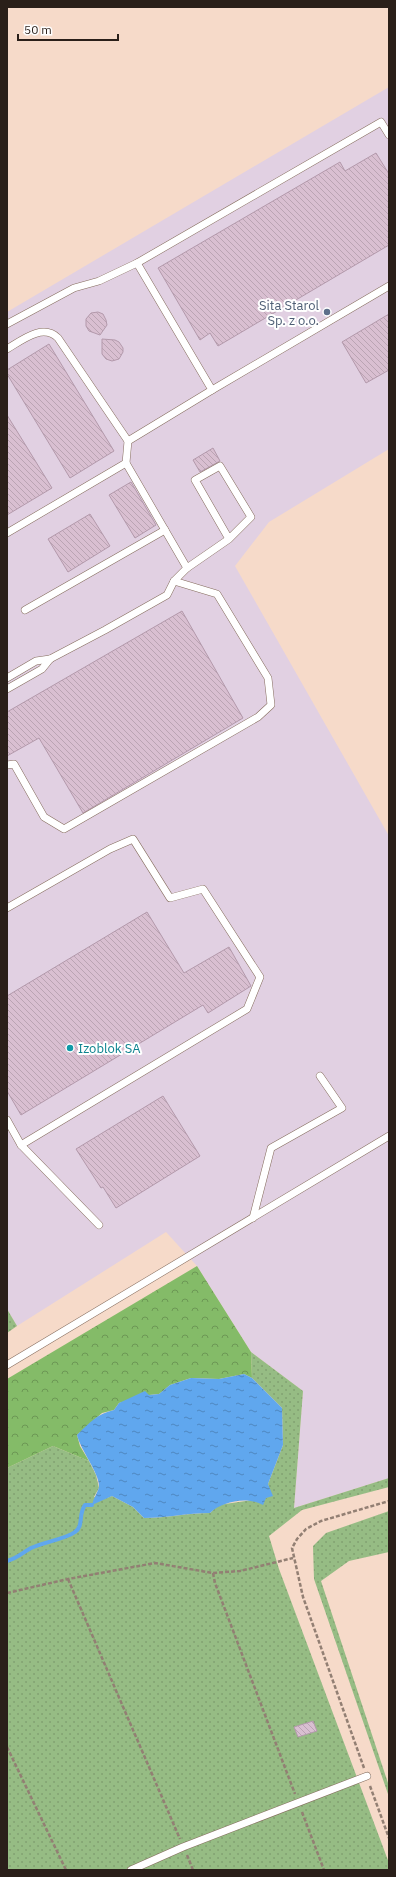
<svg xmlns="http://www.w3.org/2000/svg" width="396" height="1877" viewBox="0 0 396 1877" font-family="'IBM Plex Sans',sans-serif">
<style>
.industrial{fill:#e1d0e2}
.grass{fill:url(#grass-dots)}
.forest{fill:url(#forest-crowns)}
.water{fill:url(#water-ripples)}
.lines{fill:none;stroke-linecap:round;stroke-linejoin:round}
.stream{stroke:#60a7ee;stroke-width:4}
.building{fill:url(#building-back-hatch);stroke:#b399ab}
.service-casing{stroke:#856c5d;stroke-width:8}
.path{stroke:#927f73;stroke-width:2.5;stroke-dasharray:4 2;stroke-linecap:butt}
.service{stroke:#fff;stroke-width:7}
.service-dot{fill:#5c6f8a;stroke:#fff;stroke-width:1.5}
.culture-dot{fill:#0f9aa8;stroke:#fff;stroke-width:1.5}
.labels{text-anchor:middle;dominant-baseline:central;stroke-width:4;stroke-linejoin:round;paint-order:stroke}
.service-label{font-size:13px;fill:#4e5e75;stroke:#fff;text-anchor:end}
.culture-label{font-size:13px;fill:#0d838f;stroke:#fff;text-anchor:start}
</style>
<defs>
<pattern id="grass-dots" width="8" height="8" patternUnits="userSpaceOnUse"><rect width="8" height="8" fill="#96bc84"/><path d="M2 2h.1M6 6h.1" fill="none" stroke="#81a171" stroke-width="1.8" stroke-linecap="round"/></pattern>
<pattern id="forest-crowns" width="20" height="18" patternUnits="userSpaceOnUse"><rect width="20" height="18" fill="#84bb68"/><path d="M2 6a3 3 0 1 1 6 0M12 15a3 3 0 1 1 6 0" fill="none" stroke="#6c9755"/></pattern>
<pattern id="water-ripples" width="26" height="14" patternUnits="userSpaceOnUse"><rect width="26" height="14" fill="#60a7ee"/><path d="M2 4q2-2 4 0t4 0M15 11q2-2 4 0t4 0" fill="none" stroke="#4f87c0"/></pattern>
<pattern id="building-back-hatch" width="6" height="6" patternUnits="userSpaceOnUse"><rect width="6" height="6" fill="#d9bfd1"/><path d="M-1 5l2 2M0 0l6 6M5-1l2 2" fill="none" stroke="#baa4b3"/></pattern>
</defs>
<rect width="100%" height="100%" fill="#f6dac9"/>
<!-- industrial -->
<polygon class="industrial" points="389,87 389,449 269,522 235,566 389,836 389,1478 294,1508 303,1391 251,1352 197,1266 166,1232 17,1326 7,1309 7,312"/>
<!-- grass -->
<g class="grass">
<polygon points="7,1309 17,1326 7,1333"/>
<path d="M251,1352L303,1391L294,1508L389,1478V1487L302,1510L269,1536L279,1569L389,1863V1870H7V1468L53,1446L89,1461L96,1475L99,1488L94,1497L104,1499L112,1496L133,1507L144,1518C166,1518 188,1513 210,1513L218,1505L266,1498L270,1492L268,1484L283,1445L282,1408L252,1378Z"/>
<polygon points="389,1511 389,1552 349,1561 321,1581 389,1786 389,1797 314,1579 313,1546 326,1533"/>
</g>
<!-- forest -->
<polygon class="forest" points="197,1266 251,1352 252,1378 244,1374 219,1379 191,1378 170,1385 159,1394 149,1395 119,1403 114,1410 102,1413 77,1435 80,1446 89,1461 53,1446 7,1468 7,1379"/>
<!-- water -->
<path class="water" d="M244,1374L252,1378L282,1408L283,1445L268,1484L273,1496L266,1498L263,1505C248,1496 222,1501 210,1513C188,1513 166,1518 144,1518L133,1507L112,1496L92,1505C93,1499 98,1492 99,1487C100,1474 81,1451 77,1435C90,1422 97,1414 114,1410L119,1403L145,1391L149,1395L159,1394L170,1385L191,1378L219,1379Z"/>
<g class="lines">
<!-- stream -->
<path class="stream" d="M7,1561C18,1558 22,1553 31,1548C43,1542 66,1539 75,1532C84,1526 78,1514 85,1505H92"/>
</g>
<!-- building -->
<g class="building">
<polygon points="376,153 389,174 389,245 218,346 210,333 200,340 158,268 340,162 345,171"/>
<polygon points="98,312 103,314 106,320 107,325 100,335 89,331 86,326 86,319 91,313"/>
<polygon points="389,314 389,370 366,383 342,342"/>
<polygon points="102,339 115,340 119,342 123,348 123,352 119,359 112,361 106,359 102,354"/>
<polygon points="49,344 114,451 70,478 7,374 7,370"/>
<polygon points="7,415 52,488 7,515"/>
<polygon points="213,448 220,461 200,472 193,460"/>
<polygon points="131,482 156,525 135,538 109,495"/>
<polygon points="90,514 110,546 68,572 48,539"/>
<polygon points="182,611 243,718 83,813 39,738 7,756 7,712"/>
<polygon points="147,912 184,973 229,947 251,986 208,1013 203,1005 21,1115 7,1091 7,996"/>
<polygon points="163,1096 200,1156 116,1208 103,1187 101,1188 76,1149"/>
<polygon points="313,1721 317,1731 298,1737 294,1727"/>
</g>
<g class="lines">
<!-- service casing -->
<g class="service-casing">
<g id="service">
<polyline points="137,263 381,122 389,135"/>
<polyline points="7,324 74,288 99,281 137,263 212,390 128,441"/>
<path d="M7,349C22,340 43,323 58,338L128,441L126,463L187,568L174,581L167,595L105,630L50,659L42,669L7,689"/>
<polyline points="212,390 389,286"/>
<polyline points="7,533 126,463"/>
<polyline points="187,568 229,539 251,517 220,466 195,480 229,539"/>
<polyline points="25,610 165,530"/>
<polyline points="7,678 36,661 50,659"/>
<polyline points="7,765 14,764 44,817 64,829 258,717 271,705 268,678 217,594 174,581"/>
<polyline points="7,908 110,849 133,839 170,898 203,889 260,977 247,1009 21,1145"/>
<polyline points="7,1120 21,1145 99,1225"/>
<polyline points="253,1218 271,1148 342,1108 320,1076"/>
<polyline points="7,1365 389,1136"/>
<polyline points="131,1870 183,1847 367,1776"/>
</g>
</g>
<!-- path -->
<g class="path">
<polyline points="213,1573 215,1583 295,1794"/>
<polyline points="68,1579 180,1839"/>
<polyline points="7,1593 68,1579 155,1563 213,1573 240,1571 293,1558"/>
<polyline points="7,1747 66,1870"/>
<polyline points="364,1768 303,1597 292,1548 297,1539 306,1529 321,1521 389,1501"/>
<polyline points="370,1786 389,1838"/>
<polyline points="302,1812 324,1870"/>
<polyline points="187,1855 193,1870"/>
</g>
<!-- service -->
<use href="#service" class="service"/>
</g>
<!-- markers -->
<circle class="service-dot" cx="327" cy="312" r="4"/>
<circle class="culture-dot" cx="70" cy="1048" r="4"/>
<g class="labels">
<!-- service labels -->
<g class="service-label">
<text x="319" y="305">Sita Starol<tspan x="319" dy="15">Sp. z o.o.</tspan></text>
</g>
<!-- culture labels -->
<g class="culture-label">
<text x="78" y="1048">Izoblok SA</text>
</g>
</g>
<!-- border -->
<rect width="396" height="1877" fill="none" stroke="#2a1f19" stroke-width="16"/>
<!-- scale -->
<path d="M18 34v6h100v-6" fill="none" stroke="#2a1f19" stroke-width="2"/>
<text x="24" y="34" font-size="12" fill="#2a1f19" stroke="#ffffff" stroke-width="3" paint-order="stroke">50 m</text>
</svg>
